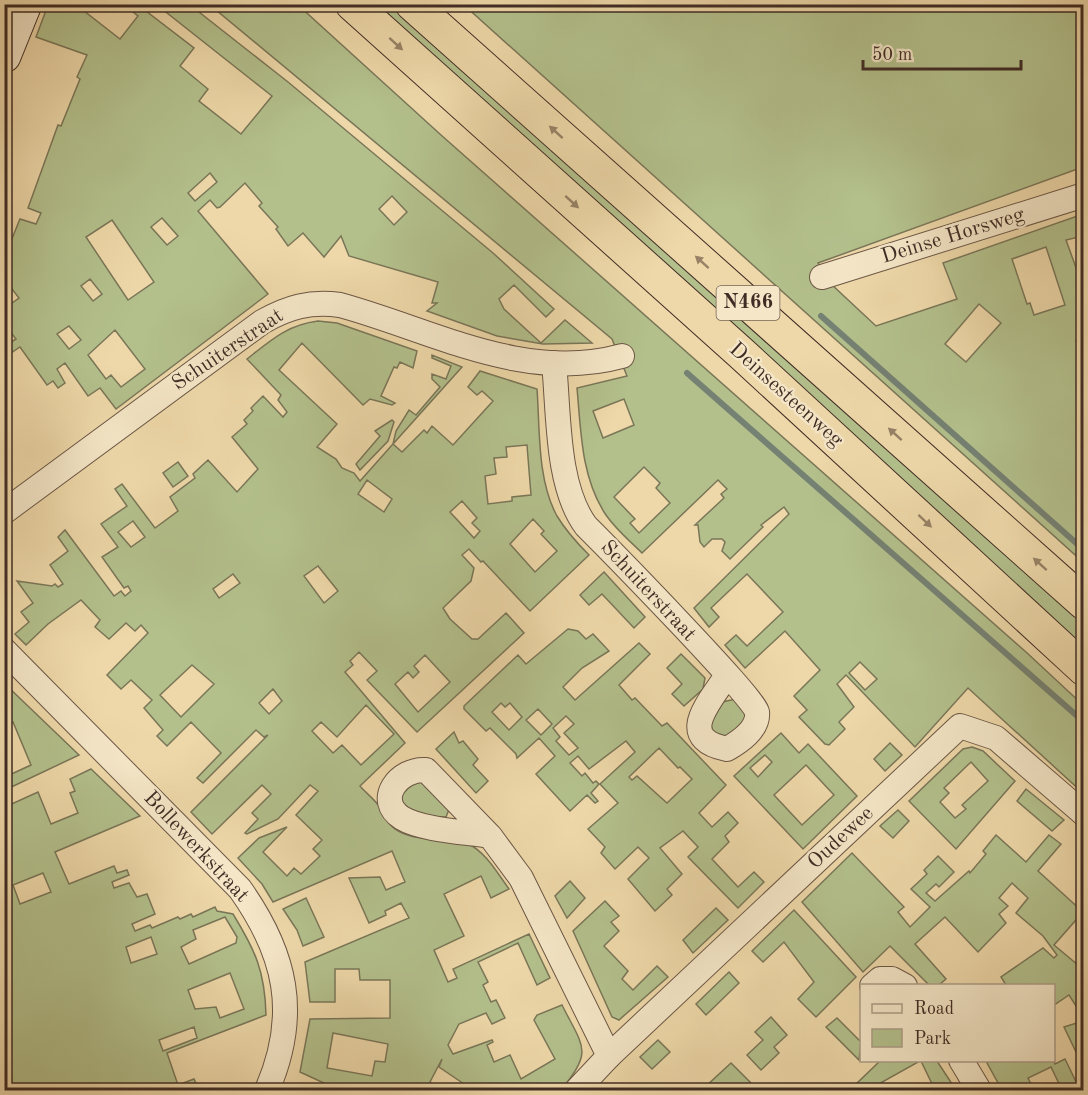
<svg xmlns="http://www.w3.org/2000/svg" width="1088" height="1095" viewBox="0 0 1088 1095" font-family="'Old Standard TT',serif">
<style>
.green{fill:#b3c08c;stroke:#7a7658;stroke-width:1.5;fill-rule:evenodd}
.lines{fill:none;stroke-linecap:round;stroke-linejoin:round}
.stream{stroke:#758173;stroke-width:6}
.street-casing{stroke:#6c5746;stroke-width:26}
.secondary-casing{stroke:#402c25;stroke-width:35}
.highway-casing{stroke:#402c25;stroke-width:35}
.street{stroke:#f4e6c7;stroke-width:24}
.secondary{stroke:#f4e6c7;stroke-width:33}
.highway{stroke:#eed8a9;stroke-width:33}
.oneway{fill:#978267}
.labels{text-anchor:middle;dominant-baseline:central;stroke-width:5;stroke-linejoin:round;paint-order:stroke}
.shield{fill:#f4e6c7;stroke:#766456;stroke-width:1.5}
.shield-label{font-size:20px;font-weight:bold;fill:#402c25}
.street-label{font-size:21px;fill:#402c25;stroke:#f4e6c7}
</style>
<rect width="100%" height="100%" fill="#eed8a9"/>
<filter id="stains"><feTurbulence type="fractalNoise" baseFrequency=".00333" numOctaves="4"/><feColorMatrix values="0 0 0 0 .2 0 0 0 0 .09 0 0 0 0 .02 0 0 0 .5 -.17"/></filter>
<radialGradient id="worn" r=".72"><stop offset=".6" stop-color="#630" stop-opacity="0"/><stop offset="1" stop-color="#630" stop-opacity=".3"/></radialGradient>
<!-- green -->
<g class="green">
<path d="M48,5H80L79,7L120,39L138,16L124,5H138L194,48L180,66L208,89L199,101L241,134L272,96L157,5H190L288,82L493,253L554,309L546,317L514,285L499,299L504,309L541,343L565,320L592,343L543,344L497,336L427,311L437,303H432L438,282L349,256L341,236L324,257L303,233L288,246L276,229L278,227L259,206L262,203L245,183L220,207L217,208L210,200L198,211L268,294L116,409L100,388L88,396L65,363L57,369L65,383L58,388L53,381L47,385L20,347L5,357V346L16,339L5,325V294L12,303L19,298L12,289L5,293L4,239L11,241L20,219L36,224L41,213L28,208L58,125L61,126L80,79L77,77L87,55L36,37ZM210,173L217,182L195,201L188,193ZM392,196L407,212L394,225L379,209ZM162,218L178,236L167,245L151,227ZM112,220L154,282L128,300L86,237ZM90,279L102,294L93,301L81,286ZM69,326L81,340L69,349L57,334ZM115,330L145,369L121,387L111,375L106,379L88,355Z"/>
<path d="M210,5H298L441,135L1026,652L1083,705V793L968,688L915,747L846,675L837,684L854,707L839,722L845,729L829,745L825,744L799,717L807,710L794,696L820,670L785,631L745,668L725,645L736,635L747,646L783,612L747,574L711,608L719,617L709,627L694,608L789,514L784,507L761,525L763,527L730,559L722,551L725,542L722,539H712L704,547L700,542L698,525H695L724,498L721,494L727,489L718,480L642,553C629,540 614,528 604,512C581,475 581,431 577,388L627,376L612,339ZM624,399L634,425L603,438L593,411ZM644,467L660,483L656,488L670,503L639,533L630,523L635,519L614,497ZM860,662L877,679L865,690L849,673Z"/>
<polygon points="365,5 394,5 1083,622 1083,655"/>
<path d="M464,5H1083V167L818,263L830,283L876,326L957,299L943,263L1083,214V236L1066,240L1083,287V338L1076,341L1079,348L1084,347L1083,562ZM1046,247L1065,305L1034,315L1030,303L1027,304L1012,259ZM979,304L1001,323L966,362L945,344Z"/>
<path d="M318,321L337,323L417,351L413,368L400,362L397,368L394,367L381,396L395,403L392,405L370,399L363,405L302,343L279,370L337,424L317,447L336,459L342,468L354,473L360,481L393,444L396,431L409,410L416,415L440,387L432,379V374L446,379L451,366L432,358V355L462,367L393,444L402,452L424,430L427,433L432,426L453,445L493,401L482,391L477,395L468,387L480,371L537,389C540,429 537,480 557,516C566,531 577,543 589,555L530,611L483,561L481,562L469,549L462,555L474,568L471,581L443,608L450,619L472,639H478L506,613L524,633L417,732L367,680L377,671L359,652L350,661L353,665L345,672L405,743L360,786C366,793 374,799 379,806C385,814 386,823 395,829C415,844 445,834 468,844C485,851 498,874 509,889L491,898L481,876L444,894L464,936L434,950L448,982L457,978L453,969L529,934L550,978L537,985L518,943L478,962L488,982L483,985L491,1002L496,1000L505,1018L492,1024L486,1013L459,1024L448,1045L453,1054L492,1040L493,1042L487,1045L494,1062L510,1055L521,1079L555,1059L534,1020L537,1015L562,1005C583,1047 594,1051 561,1090H473L439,1067L442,1059L430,1082L442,1090H339L300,1072L310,1019L390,1018V980H360L359,969H335V1002H310L305,962L409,918L401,903L385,911L386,915L369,923L349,878L380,877L386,890L405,882L392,851L273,902L262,884L238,858L259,838L287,827L263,852L287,876L294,868L301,874L320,856L313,849L322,840L296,815L318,791L310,785L278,819L247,834L245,833L258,819L252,813L271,794L262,785L212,834L191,812L268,735L264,737L256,730L203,783L197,778L221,753L191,722L167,746L157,736L163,730L144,708L152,700L131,680L121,689L107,675L148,633L141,625L135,631L126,623L109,639L95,627L100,620L81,600L48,624L26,645L15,634L29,622L21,612L33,603L17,581L52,586L55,584L58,587L63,584L50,565L68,551L58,537L65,530L114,596L121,591L125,596L131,591L128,586L124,588L102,557L118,547L101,524L127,506L115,489L122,484L155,528L178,511L170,497L195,478L193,474L208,460L237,492L258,469L232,437L247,424L244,420L253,411L251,408L263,396L283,417L287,412L278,400L281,395L247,359C271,340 287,325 318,321ZM527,445L531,495L512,497V501L488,504L485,476L496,474L494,458L507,457L506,447ZM367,480L392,499L384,512L358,494ZM462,501L477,518L472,523L480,531L474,538L450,512ZM533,519L544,531L541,534L557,551L535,572L510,544ZM133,521L145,537L131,547L118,532ZM318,566L338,591L324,603L304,576ZM233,574L240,583L219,598L213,589ZM425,655L450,682L418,712L395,684L408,672L413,678L419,672L414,666ZM192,665L214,684L181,717L160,695ZM273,689L282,701L269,714L259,703ZM366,705L394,734L361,765L342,745L333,753L312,731L321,722L337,737ZM333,1033L388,1044L385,1062L375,1061L372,1076L327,1068Z"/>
<polygon points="392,420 394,422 388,441 360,470 356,464 380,436 375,431"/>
<polygon points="178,462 188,476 173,487 163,473"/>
<polygon points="604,572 645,617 634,628 602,594 589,605 580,595"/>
<path d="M568,629L578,631L586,639L593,634L609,651L582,668L563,687L575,700L639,643L650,654L619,685L632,700L635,698L662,726L667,723L726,785L699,813L712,827L728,812L738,823L725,836L729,842L712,859L738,887L754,872L764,882L738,908L688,857L698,847L683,831L660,848L682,874L667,889L672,895L655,911L628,879L649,858L638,847L615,869L601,853L605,847L588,829L618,803L600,784L635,752L626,741L589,769L578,756L570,763L582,776L585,773L593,783L596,781L599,784L591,793L598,801L595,803L587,795L570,811L536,774L555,756L539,738L517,758L516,754L490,728L486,731L464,709V706L518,655L526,664ZM501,703L505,707L510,703L522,717L509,730L492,712ZM538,709L552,724L541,735L526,720ZM566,716L574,724L564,733L578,748L569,755L556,741L560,737L553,728ZM659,748L678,768L680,767L692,779L667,803L637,776L632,780L629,777Z"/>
<polygon points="681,654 705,678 703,689 684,706 672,694 682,684 667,668"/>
<polygon points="5,684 79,755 5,790 5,777 31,765 13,722 5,725"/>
<polygon points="736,699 748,719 733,735 722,737 712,730 710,716 722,702"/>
<polygon points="454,732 459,743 463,741 478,759 473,765 488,781 476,793 436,749"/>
<path d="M781,733L799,753L808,744L857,796L803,849L734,776ZM765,755L772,762L758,777L750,768ZM806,765L834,795L802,825L774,795Z"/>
<polygon points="890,743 902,755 885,771 874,759"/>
<path d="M972,747L983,751L1015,781L956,849L909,801L963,749ZM971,762L988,781L962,805L966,809L955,818L940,802L949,793L944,788Z"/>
<path d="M91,769L140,816L55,852L69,884L114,866L117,873L127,870L129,875L112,882L114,888L129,883L137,897L147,894L155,914L132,924L135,931L150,925L152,928L178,917L180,919L191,914L193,917L215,907L217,911L233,914C255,950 265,971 266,1015L167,1053L178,1085L194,1079L199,1090H5V807L38,792L51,824L78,813L70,793L75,791L70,779ZM43,873L51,892L20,904L13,885ZM225,917L237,937L236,943L189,964L181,947L196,939L193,930ZM151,937L157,954L131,963L126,947ZM230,973L244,1009L220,1018L216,1007L195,1009L188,990ZM194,1027L197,1038L163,1051L159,1040Z"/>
<polygon points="423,779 450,807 446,817 412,816 400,806 400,788"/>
<polygon points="1026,789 1064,820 1052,831 1017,801"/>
<polygon points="898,810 909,821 893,838 880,826"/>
<polygon points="996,835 1026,862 1049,835 1061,844 1038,871 1083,912 1054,945 1078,965 1083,961 1083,1011 1080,1003 1076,1006 1069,995 1054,1005 1054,986 1006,985 1001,977 1043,948 1054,958 1057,955 1043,936 1016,913 1028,898 1012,883 999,898 1008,906 999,914 1006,923 978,952 945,917 915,944 946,979 939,985 929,985 890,946 863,972 802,902 852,853 904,907 898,912 910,927 930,907 911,889 927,874 924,870 938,856 954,872 939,887 936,884 926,893 935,901 969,871 970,873 986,854 983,851"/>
<polygon points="570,881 585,898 567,918 555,896"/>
<polygon points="306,898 324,937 303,946 297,930 283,909"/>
<polygon points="605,901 619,916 611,922 619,931 604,946 628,971 622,979 633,990 657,966 668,977 619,1020 612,1017 573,931"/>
<polygon points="716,908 728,920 693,953 683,940"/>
<polygon points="794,910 856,977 816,1017 798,999 814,982 784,942 763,962 752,951"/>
<polygon points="729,972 739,983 706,1015 696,1004"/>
<polygon points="771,1017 787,1035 774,1047 779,1053 761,1070 747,1055 763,1040 755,1032"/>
<polygon points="837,1018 861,1042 859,1060 826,1027"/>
<polygon points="1083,1021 1083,1052 1077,1054 1064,1027"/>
<polygon points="658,1040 670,1052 652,1069 640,1057"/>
<polygon points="1065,1059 1080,1090 1062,1090 1051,1067 1028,1078 1034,1090 1002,1090 987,1063 991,1060 1053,1060 1055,1064"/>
<polygon points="880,1061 880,1060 920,1061 875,1086 877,1090 856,1090 854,1086"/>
<polygon points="921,1061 937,1061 956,1090 935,1090"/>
<polygon points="731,1063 758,1090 705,1090 704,1088"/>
</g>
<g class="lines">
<!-- stream -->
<g class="stream">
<polyline points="821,316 1084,550"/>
<polyline points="687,373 1084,722"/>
</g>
<!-- street casing -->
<g class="street-casing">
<g id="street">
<polyline points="822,277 1084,195"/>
<path d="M554,363C559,413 556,486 586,526C607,547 755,698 757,712C759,729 739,742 727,749C673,738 712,700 727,675"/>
<path d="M4,512L262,322C288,307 310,301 340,305C432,330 524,383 622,356"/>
<path d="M4,650L240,889C286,954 300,1014 267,1090"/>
<path d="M490,836C466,832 422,830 402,818C374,800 399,768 426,770L490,836L521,878L609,1056"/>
<polyline points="872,986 880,979 892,979 905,986"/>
<polyline points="961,1060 979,1090"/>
<polyline points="577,1090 609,1056 960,726 996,738 1084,814"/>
</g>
</g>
<!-- secondary casing -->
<g class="secondary-casing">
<polyline id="secondary" points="4,56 25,4"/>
</g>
<!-- highway casing -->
<g class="highway-casing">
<g id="highway">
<polyline points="352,4 742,354 1084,669"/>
<polyline points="412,4 1084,603"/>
</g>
</g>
<!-- street -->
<use href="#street" class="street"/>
<!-- secondary -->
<use href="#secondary" class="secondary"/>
<!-- highway -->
<use href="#highway" class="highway"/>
</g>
<!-- one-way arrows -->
<defs><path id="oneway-solid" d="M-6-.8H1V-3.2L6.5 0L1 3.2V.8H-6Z" transform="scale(1.5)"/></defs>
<g class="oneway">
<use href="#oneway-solid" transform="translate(396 44) rotate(42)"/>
<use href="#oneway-solid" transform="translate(556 132) rotate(-138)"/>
<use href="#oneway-solid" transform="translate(572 202) rotate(42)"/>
<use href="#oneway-solid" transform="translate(702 262) rotate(-138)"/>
<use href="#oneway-solid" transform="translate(895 434) rotate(-138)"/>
<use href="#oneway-solid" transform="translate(925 521) rotate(43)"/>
<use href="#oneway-solid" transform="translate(1040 564) rotate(-138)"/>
</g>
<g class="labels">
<!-- shield labels -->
<rect class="shield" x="716.5" y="286" width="63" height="34" rx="4.5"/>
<g class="shield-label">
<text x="748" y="303">N466</text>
</g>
<!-- street labels -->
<g class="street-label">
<text transform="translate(953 236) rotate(-17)">Deinse Horsweg</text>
<text transform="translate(228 350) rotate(-34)">Schuiterstraat</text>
<text transform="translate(786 395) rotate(42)">Deinsesteenweg</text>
<text transform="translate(648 591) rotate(47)">Schuiterstraat</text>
<text transform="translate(841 838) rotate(-43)">Oudewee</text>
<text transform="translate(196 847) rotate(47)">Bollewerkstraat</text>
</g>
</g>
<!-- margin -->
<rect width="1088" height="1095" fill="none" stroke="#eed8a9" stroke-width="24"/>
<rect x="6" y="6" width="1076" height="1083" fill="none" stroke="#402c25" stroke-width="3"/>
<rect x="12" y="12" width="1064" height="1071" fill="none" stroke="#402c25" stroke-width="1.5"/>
<!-- legend -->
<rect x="860" y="984" width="195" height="78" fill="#f4e6c7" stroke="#ac9c86" stroke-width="1.5"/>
<rect x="872" y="1004" width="30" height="9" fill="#f4e6c7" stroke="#ac9c86" stroke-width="1.5"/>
<text x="914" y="1014" font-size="18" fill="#402c25">Road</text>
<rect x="872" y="1029" width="30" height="18" fill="#b3c08c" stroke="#ac9c86" stroke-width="1.5"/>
<text x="914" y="1044" font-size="18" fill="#402c25">Park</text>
<!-- scale -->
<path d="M863 60v9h158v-9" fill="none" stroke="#402c25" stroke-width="3"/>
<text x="872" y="60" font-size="18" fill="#402c25" stroke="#f4e6c7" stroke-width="4.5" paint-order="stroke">50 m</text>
<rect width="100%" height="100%" filter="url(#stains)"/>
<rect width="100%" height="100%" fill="url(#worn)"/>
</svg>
